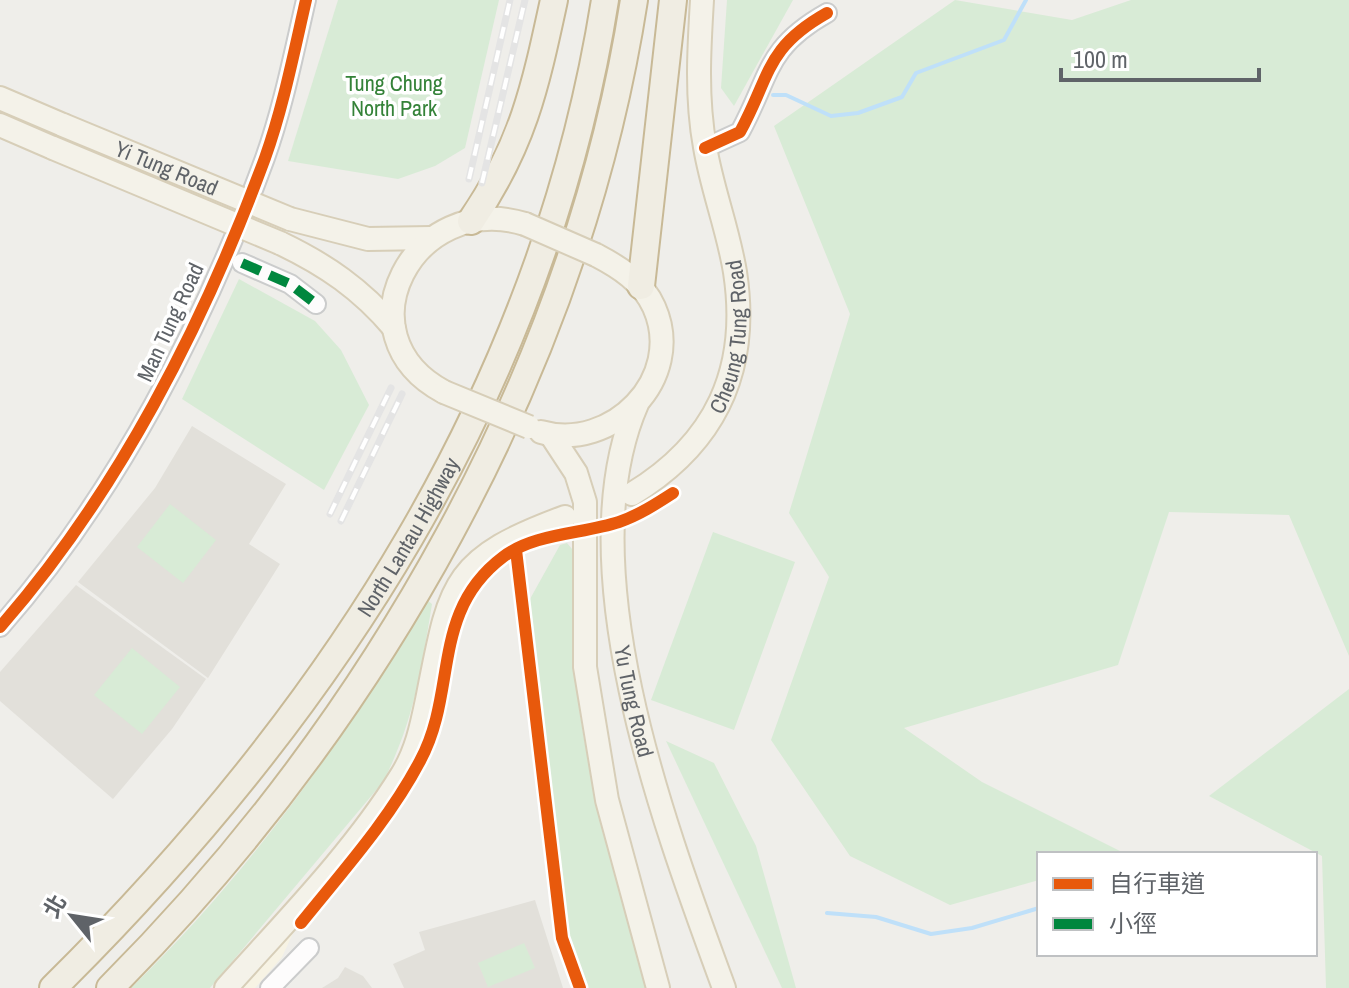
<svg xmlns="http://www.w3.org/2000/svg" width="1349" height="988" viewBox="0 0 1349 988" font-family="'Archivo Narrow','Noto Sans TC',sans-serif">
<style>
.commercial{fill:#f7f3e4}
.education{fill:#e2e0da}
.green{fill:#d8ebd6}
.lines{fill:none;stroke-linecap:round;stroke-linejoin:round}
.stream{stroke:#bfe0f9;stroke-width:4}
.minor-casing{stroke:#cbcccc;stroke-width:22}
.major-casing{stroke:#d7ceb8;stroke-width:26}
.highway-casing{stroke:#c8b996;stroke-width:30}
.minor{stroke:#fdfcfc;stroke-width:18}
.major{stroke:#f4f2e9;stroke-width:22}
.highway{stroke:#f0ede3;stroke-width:26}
.rail-casing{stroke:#e4e4e4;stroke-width:7}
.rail{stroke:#fff;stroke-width:4;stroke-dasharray:12;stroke-linecap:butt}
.major-bridge-casing{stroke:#d7ceb8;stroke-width:26;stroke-linecap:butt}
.major-bridge{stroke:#f4f2e9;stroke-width:22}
.quiet{stroke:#00873e;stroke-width:10;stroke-dasharray:20 10;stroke-linecap:butt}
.cycleway-casing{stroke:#fff;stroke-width:17}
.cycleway{stroke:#e8590c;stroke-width:12}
.labels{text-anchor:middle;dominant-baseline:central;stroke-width:7;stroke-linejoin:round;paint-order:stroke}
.park-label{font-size:22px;fill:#348238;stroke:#fff}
.street-label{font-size:22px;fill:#5f6368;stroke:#fff}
</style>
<rect width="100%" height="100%" fill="#efeeea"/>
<!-- commercial -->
<polygon class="commercial" points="294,931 282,957 255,988 236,988 284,933"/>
<!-- education -->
<g class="education">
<polygon points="192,426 286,484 249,544 280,564 208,678 78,582 155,488"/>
<polygon points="76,585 206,679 172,729 113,799 0,701 0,672"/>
<polygon points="535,900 563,988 404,988 393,964 425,950 419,932"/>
<polygon points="345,967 363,976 372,988 322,988 338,978"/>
</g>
<!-- green -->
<g class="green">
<polygon points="338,0 499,0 465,148 435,166 398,179 288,161"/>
<polygon points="727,0 793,0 734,106 721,88"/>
<polygon points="955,0 1072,20 1131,0 1349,0 1349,656 1289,515 1169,512 1118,665 904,728 982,782 1126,854 1039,854 1039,880 950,905 850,856 771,740 829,577 789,513 850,314 774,126"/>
<polygon points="239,279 315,321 341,350 369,405 324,490 182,399"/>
<polygon points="170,504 216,540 183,583 137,547"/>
<polygon points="713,532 795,562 734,730 651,700"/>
<path d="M567,543L572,549C573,612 573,677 584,739C600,824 626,906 650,988H584L566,937L525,608L560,545Z"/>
<path d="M427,600L432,604C421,671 414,721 383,782L210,988H131C247,876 346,738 427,600Z"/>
<polygon points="132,648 180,687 142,734 94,695"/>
<polygon points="1349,689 1349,988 1326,988 1322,856 1209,796"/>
<polygon points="666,741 714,763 756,846 796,988 782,988"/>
<polygon points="524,943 535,968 488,987 478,963"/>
</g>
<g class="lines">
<!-- stream -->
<g class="stream">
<polyline points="773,95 786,95 831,116 858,113 902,97 916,73 1004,40 1026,0"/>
<polyline points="827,913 876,917 931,934 972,928 1039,908"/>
</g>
<!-- minor casing -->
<g class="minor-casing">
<g id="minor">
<path d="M705,148L740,132C771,75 765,48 827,13"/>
<polyline points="242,263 290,284 316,304"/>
<path d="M0,627C117,494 204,324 265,158C283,108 294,52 306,0"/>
<polyline points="270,988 309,948"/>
</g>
</g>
<!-- major casing -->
<g class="major-casing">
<g id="major">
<polyline points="0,98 63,125"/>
<polyline points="0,125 53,148"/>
<polyline points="290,219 368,239 431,238"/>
<path d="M280,243C326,265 361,289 394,328"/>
<path d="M444,392C337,335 414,190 525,224"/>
<path id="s1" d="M637,404C566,566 666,830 724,988"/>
<path d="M541,432C611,452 686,379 654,307C643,282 619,267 596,255"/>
<polyline points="551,435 576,473 585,502 585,667 607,800 658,988"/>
<path id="s2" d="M632,494C716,443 750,370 735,272C728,229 712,189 705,147C696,98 699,49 702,0"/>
<path d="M226,988C286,921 353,853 401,776C417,751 422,724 428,695C450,583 451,559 565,517"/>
</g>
</g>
<!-- highway casing -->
<g class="highway-casing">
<g id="highway">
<path d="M471,221C523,145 535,88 554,0"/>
<polyline points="641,286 673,0"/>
<path id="s3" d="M53,988C330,714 543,391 605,0"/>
<path d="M110,988C374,723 576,373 634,0"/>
</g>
</g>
<!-- minor -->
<use href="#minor" class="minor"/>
<!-- major -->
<use href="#major" class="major"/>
<!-- highway -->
<use href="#highway" class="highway"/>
<!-- rail casing -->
<g class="rail-casing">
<g id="rail">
<polyline points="469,179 510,0"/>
<polyline points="482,183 525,0"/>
<polyline points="330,514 391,388"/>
<polyline points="341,521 402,394"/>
</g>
</g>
<!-- rail -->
<use href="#rail" class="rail"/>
<!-- major-bridge casing -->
<g class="major-bridge-casing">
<g id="major-bridge">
<path id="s4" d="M63,125L290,219"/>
<polyline points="53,148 280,243"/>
<polyline points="525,224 596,255"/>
<polyline points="444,392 529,427"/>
</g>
</g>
<!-- major-bridge -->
<use href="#major-bridge" class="major-bridge"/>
<!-- quiet -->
<polyline class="quiet" points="242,263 290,284 316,304"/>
<!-- cycleway casing -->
<g class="cycleway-casing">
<g id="cycleway">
<path d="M705,148L740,132C771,75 765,48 827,13"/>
<polyline points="516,550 562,938 580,988"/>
<path d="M0,627C117,494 204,324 265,158C283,108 294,52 306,0"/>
<path d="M301,923C342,872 389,820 420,761C458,691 430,612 503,557C534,533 583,534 619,522C639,515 656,504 673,493"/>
</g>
</g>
<!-- cycleway -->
<use href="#cycleway" class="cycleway"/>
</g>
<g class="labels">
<!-- park labels -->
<g class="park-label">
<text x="394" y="83">Tung Chung<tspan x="394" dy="25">North Park</tspan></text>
</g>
<!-- street labels -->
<g class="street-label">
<text stroke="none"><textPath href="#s4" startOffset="112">Yi Tung Road</textPath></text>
<text transform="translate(170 322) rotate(-65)">Man Tung Road</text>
<text stroke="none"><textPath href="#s2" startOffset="196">Cheung Tung Road</textPath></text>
<text stroke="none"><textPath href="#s3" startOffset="576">North Lantau Highway</textPath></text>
<text stroke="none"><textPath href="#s1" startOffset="302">Yu Tung Road</textPath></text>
</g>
</g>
<!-- legend -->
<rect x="1037" y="852" width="280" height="104" fill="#ffffff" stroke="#bfc1c3" stroke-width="2"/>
<rect x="1053" y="878" width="40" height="12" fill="#e8590c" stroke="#bfc1c3" stroke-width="2"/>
<text x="1109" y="892" font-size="24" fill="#5f6368">自行車道</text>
<rect x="1053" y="918" width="40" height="12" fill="#00873e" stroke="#bfc1c3" stroke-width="2"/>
<text x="1109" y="932" font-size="24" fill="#5f6368">小徑</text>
<!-- north arrow -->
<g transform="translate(72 916) rotate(300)" stroke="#ffffff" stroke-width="6" paint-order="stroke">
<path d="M0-6L14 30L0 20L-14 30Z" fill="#5f6368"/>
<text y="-12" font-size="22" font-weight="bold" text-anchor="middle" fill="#5f6368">北</text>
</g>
<!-- scale -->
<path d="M1061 68v12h198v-12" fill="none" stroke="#5f6368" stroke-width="4"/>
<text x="1073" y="68" font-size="24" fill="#5f6368" stroke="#ffffff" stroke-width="6" paint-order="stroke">100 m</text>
</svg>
